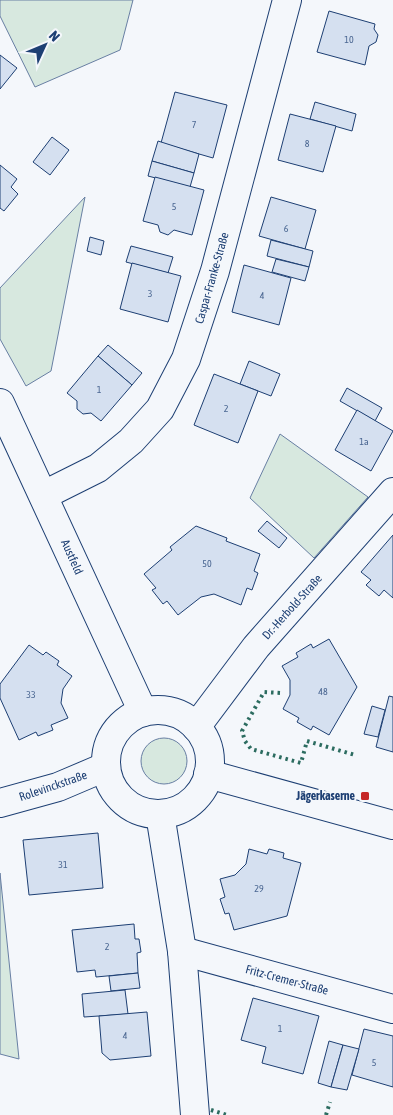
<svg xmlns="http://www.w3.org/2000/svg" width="393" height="1115" viewBox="0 0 393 1115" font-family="'Asap Condensed',sans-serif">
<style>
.green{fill:#d7e8df;stroke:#687fa3}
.building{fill:#d5e0f0;stroke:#1d3f73}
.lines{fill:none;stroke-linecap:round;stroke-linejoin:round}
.minor-casing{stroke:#1d3f73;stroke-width:30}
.minor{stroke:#f4f7fb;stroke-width:28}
.hedge{stroke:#2c6c60;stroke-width:4;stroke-dasharray:2.5 4;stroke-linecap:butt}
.poi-dot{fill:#c62828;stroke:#f4f7fb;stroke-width:2}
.labels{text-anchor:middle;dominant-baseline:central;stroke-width:4;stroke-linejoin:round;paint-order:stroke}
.number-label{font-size:10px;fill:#4b6792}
.street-label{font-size:12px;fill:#1d3f73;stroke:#f4f7fb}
.poi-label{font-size:12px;font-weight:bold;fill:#1d3f73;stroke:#f4f7fb;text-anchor:end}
</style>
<rect width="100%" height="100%" fill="#f4f7fb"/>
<!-- green -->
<g class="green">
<polygon points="0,0 133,0 120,50 35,87 0,16"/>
<polygon points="85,197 51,371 26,386 0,339 0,288"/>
<polygon points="280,434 368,497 314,558 250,498"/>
<circle cx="164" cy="761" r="23"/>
<polygon points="0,873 19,1059 0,1054"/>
</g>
<!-- building -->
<g class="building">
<polygon points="329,11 375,24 374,29 378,35 376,42 369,46 365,65 317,52"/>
<polygon points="0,55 17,68 0,89"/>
<polygon points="175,92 227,105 213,158 161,143"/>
<polygon points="315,102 356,114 352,131 310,119"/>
<polygon points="290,114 336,126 323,172 278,160"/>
<polygon points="52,137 69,150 50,175 33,162"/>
<polygon points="158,141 199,154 194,173 152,161"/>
<polygon points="152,161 194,173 190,187 148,176"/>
<polygon points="0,165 17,179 11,187 18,194 4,211 0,208"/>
<polygon points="155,177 204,190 192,235 174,230 168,235 160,232 158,225 143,221"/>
<polygon points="271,197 316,210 305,249 259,236"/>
<polygon points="90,237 104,241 101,255 87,251"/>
<polygon points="271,240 313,251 309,267 267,256"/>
<polygon points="131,246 173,257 168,273 126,262"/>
<polygon points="276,259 309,267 305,281 272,272"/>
<polygon points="132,263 181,276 168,322 120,309"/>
<polygon points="244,265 291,278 279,325 232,312"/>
<polygon points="108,345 142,373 132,385 98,356"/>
<polygon points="98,356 132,385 101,421 91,413 83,414 77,409 77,401 67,393"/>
<polygon points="249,361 280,374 271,396 240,384"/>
<polygon points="214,374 258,391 238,443 194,425"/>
<polygon points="347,388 382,408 375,421 340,401"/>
<polygon points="357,410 393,431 371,471 335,450"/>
<polygon points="267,521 287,538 279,548 258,531"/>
<polygon points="196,526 227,538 226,541 260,554 254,571 258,573 252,590 247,588 241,605 214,594 201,597 178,615 167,601 163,604 152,590 156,588 144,574 172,550 170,547"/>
<polygon points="393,535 393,598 384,590 379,596 366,585 371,580 361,572"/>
<polygon points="329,639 357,687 329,735 313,726 311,730 297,722 299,718 283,709 290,695 290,680 282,666 298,657 296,653 311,644 313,648"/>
<polygon points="29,645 43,655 46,652 59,661 57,665 72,676 63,689 61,703 68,718 51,725 53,730 38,736 36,732 19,740 0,698 0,684"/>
<polygon points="389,696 393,697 393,752 376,747"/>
<polygon points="372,706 385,710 378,737 364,734"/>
<polygon points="98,833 103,888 29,895 23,840"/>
<polygon points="249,849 267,854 269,849 284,853 283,858 301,863 287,916 234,930 229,913 225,914 220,899 225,897 220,879 235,875 246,864"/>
<polygon points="134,924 135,939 139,939 141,952 137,953 138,973 96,977 95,970 77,972 72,930"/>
<polygon points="138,973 140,988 111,991 109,976"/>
<polygon points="125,990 128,1014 84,1017 82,994"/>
<polygon points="253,998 319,1016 303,1074 262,1063 266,1047 241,1040"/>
<polygon points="147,1012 151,1056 110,1060 102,1053 99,1016"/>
<polygon points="364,1029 393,1036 393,1087 352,1075"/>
<polygon points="329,1041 343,1045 331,1087 318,1083"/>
<polygon points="343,1045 359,1049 347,1090 331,1087"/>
</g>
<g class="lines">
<!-- minor casing -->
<g class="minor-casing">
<g id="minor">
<polyline points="0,403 143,712"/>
<polyline points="44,495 98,468 131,441 160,409 186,359 215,271 287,0"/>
<circle cx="158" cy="762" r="52"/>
<polyline points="196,727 256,647 393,492"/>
<polyline points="208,774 393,825"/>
<polyline points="0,803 58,787 105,767"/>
<polyline points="160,814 182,951 195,1115"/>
<polyline points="182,951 393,1009"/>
</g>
</g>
<!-- minor -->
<use href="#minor" class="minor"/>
<!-- hedge -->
<g class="hedge">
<polyline points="280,693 264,692 242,731 245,741 251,749 301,763 307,741 355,755"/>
<polyline points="211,1110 227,1115"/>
<polyline points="326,1115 330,1102"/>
</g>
</g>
<!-- markers -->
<rect class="poi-dot" x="360" y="791" width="10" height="10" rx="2.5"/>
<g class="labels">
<!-- number labels -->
<g class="number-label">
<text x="349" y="39">10</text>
<text x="194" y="124">7</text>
<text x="307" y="143">8</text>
<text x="174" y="206">5</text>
<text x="286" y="228">6</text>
<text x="150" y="293">3</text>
<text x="262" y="295">4</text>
<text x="99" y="389">1</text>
<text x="226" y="408">2</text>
<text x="364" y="441">1a</text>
<text x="207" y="563">50</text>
<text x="323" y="691">48</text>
<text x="31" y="694">33</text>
<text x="63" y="864">31</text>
<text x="259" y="888">29</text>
<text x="107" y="946">2</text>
<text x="280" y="1028">1</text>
<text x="125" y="1035">4</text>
<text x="374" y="1062">5</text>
</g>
<!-- street labels -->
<g class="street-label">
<text transform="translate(212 278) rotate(-74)">Caspar-Franke-Straße</text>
<text transform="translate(72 557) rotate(66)">Austfeld</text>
<text transform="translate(292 607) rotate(-48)">Dr.-Herbold-Straße</text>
<text transform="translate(53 786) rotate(-19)">Rolevinckstraße</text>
<text transform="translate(287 980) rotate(15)">Fritz-Cremer-Straße</text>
</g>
<!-- poi labels -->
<g class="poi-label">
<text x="355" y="796">Jägerkaserne</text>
</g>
</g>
<!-- north arrow -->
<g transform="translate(45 45) rotate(46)" stroke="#f4f7fb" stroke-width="4" paint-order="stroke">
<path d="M0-4L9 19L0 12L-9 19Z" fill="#1d3f73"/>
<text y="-8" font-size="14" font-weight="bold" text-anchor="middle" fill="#1d3f73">N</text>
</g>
</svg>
